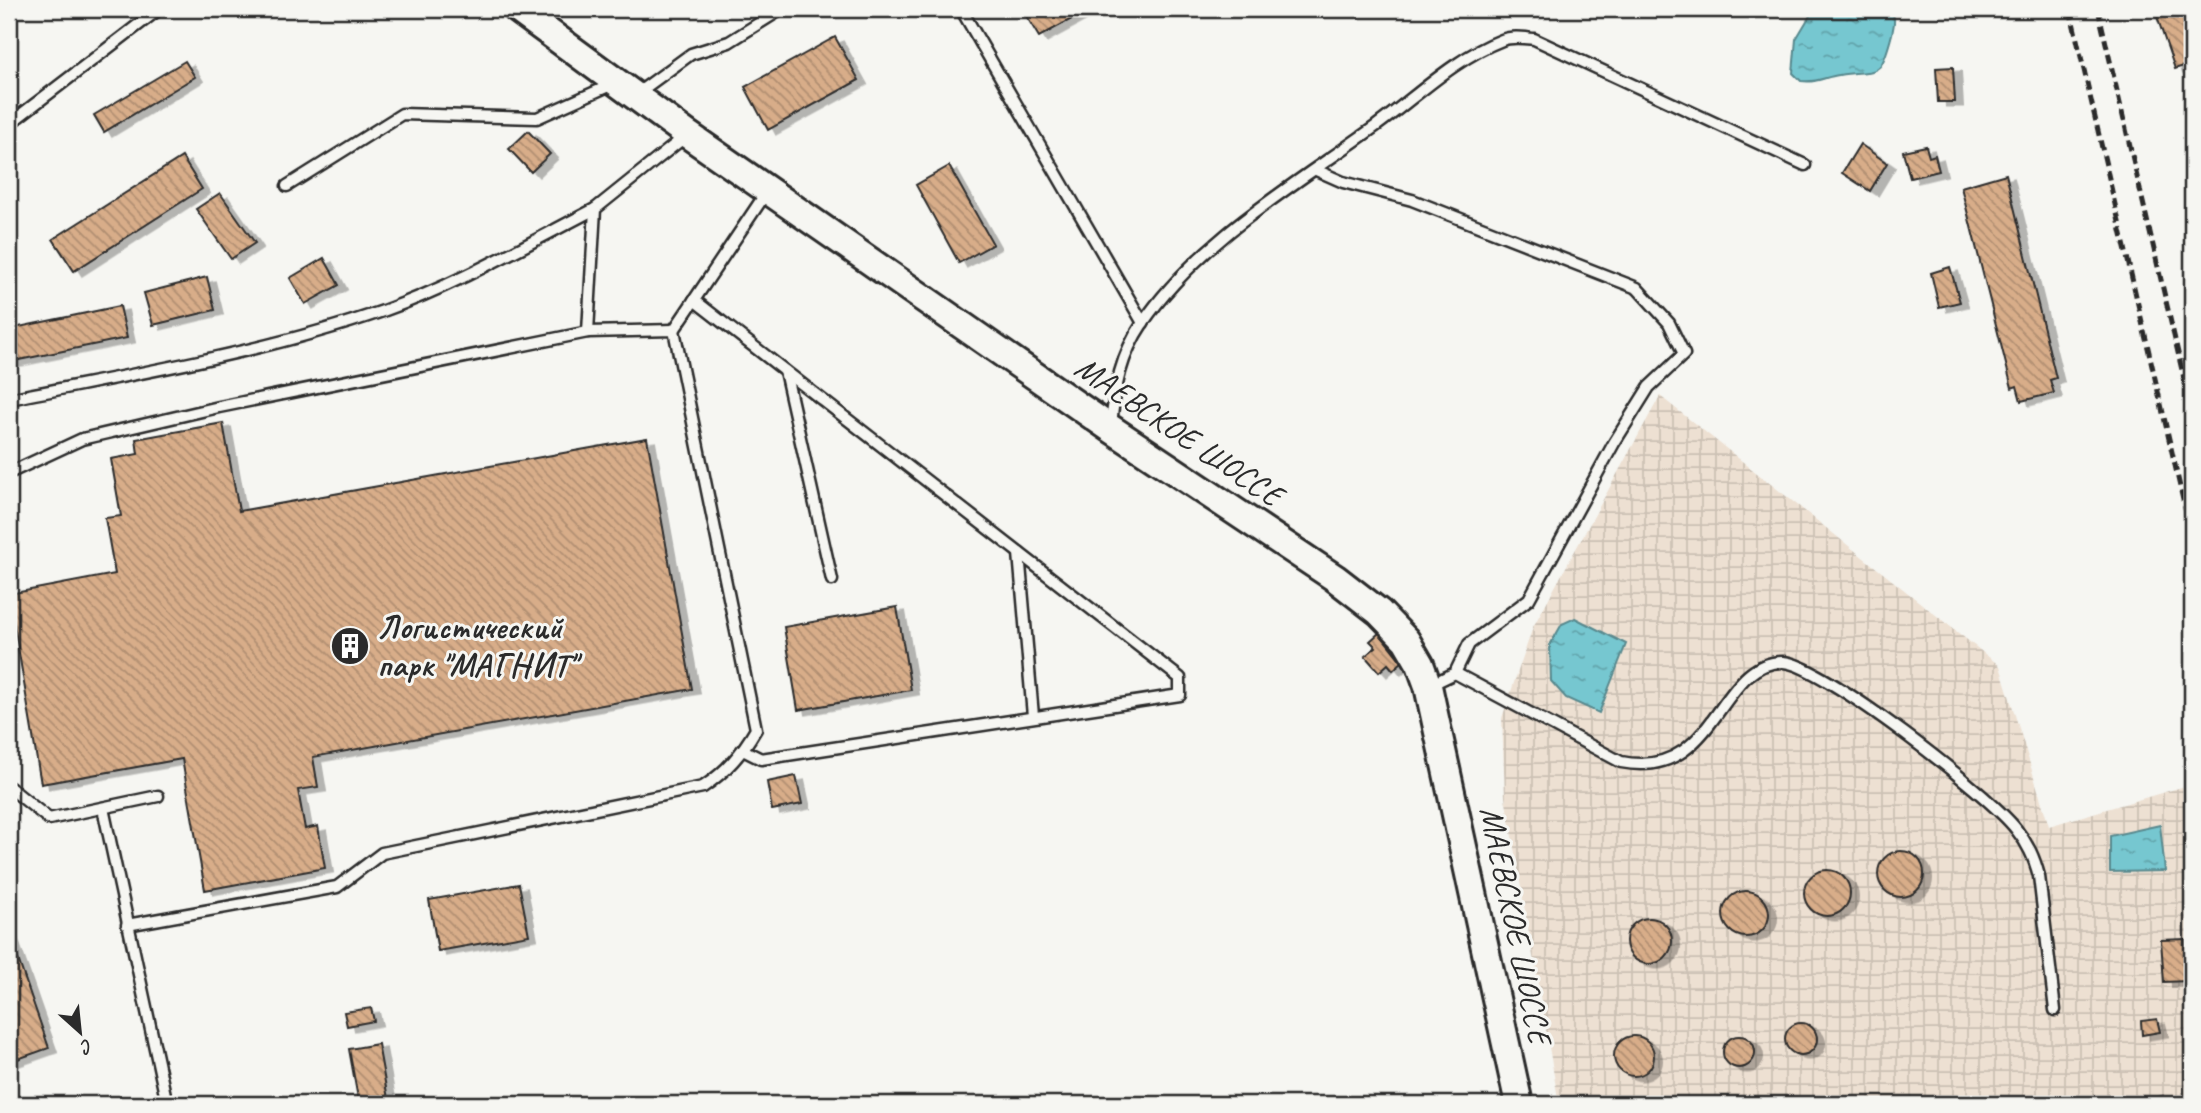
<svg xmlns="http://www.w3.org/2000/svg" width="2201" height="1113" viewBox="0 0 2201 1113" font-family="Caveat,sans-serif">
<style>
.industrial{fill:url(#industrial-grid)}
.water{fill:url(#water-ripples);stroke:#58898e;stroke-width:2}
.building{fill:url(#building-back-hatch);stroke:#2b2b2b;stroke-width:2;filter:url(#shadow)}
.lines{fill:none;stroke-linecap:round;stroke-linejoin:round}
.lane-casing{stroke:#2b2b2b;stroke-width:15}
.secondary-casing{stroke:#2b2b2b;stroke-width:32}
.lane{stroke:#f6f6f2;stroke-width:10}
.secondary{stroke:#f6f6f2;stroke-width:26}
.rail{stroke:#2b2b2b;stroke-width:5;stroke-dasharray:10 5;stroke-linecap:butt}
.labels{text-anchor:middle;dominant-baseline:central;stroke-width:6;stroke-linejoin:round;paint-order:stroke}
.street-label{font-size:33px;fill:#2b2b2b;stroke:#f6f6f2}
.poi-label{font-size:33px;font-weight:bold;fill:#2b2b2b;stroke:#f6f6f2;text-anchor:start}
</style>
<defs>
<pattern id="industrial-grid" width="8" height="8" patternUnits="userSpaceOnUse" patternTransform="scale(1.75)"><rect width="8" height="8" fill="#ede0d2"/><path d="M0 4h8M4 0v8" fill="none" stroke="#cbc0b4"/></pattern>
<pattern id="water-ripples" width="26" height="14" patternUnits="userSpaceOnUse" patternTransform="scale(1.75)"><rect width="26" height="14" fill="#76c7d0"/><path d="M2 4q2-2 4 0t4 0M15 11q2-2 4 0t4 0" fill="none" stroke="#61a2a9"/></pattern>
<pattern id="building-back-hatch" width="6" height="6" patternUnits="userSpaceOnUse" patternTransform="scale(1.75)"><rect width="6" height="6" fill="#d8ad89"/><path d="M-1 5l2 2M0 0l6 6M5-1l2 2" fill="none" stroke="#af8d70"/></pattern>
<filter id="shadow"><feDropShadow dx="8" dy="4.5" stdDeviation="0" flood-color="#0004"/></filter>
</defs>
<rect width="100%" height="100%" fill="#f6f6f2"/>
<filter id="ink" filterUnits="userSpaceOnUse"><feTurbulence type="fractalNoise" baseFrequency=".0143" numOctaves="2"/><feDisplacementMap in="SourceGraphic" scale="14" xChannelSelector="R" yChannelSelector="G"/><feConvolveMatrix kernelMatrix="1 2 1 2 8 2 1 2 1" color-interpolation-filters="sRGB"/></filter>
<g filter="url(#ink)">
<!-- industrial -->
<polygon class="industrial" points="1660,396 2000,666 2049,826 2192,784 2192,1104 1559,1104 1505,797 1502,718 1533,627"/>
<!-- water -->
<g class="water">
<path d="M1814,9H1888C1897,15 1894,24 1892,34C1880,80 1879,69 1839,75C1824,77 1818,83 1801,81L1793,73L1796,39Z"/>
<polygon points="1575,618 1626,644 1599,713 1566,698 1551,681 1550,645 1562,624"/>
<polygon points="2160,825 2165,871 2110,872 2110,836"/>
</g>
<!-- building -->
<g class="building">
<polygon points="1022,9 1090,9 1039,37"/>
<polygon points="2161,9 2185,9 2192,31 2192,63 2175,69 2155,11"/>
<polygon points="835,37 859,80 768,130 745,87"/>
<polygon points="185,61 195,77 104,132 94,115"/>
<polygon points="1953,67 1955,102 1938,102 1936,68"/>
<polygon points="528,131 550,154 531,172 509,149"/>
<polygon points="1860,144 1887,163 1870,191 1842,173"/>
<polygon points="1926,146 1929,157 1935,155 1939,171 1910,178 1903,151"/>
<polygon points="182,157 202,189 74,271 53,239"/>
<polygon points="949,166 993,244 959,263 916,185"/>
<polygon points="2006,174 2056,378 2050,380 2054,393 2021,401 2017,386 2012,388 1961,187"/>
<polygon points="220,193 255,243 231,259 196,209"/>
<polygon points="324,258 339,285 305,304 290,278"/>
<polygon points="1950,267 1960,302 1939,307 1931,273"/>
<polygon points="207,277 215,310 153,325 144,293"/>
<polygon points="120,306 127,338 9,362 9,329"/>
<polygon points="223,423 239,511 647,438 692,689 313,757 318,787 298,790 305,829 318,826 325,868 205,890 182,759 41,784 9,594 115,574 105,518 121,516 111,459 138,454 136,439"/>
<polygon points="897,607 911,690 798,710 784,627"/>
<polygon points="1379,633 1402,662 1393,670 1388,664 1379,672 1365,656 1376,647 1370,641"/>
<polygon points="796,776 802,804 772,810 767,782"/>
<circle cx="1901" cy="874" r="23"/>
<circle cx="1827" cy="893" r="23"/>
<polygon points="519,884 529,935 438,951 429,900"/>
<circle cx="1746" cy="914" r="23"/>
<circle cx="1649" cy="941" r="23"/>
<polygon points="9,933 49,1048 9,1062"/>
<polygon points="2185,939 2188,981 2164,982 2161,940"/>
<polygon points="371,1008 374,1021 347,1026 344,1012"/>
<polygon points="2157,1019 2160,1032 2142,1035 2141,1021"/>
<circle cx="1801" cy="1039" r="16"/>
<circle cx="1634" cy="1056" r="20"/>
<circle cx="1739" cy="1052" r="16"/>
<polygon points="378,1044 389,1104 359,1104 349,1049"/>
<polygon points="2163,1096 2164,1104 2140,1104 2139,1101"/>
</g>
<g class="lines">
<!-- lane casing -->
<g class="lane-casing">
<g id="lane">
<polyline points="961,9 1143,323"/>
<polyline points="635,95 691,54 729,42 782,9"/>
<polyline points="9,124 159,9"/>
<polyline points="1316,170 1343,182 1412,200 1637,288 1669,323 1684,354 1649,387 1614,443 1529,599 1469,644 1455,673"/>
<polyline points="287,186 402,114 537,118 613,84"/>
<polyline points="694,300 1180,678 1180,695 761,759 743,750"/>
<polyline points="674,330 768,190"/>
<polyline points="785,371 832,580"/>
<path d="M9,399C134,374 262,353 383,311C456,285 525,245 595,209"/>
<path d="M1111,424C1115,387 1121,355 1142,324C1198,241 1296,184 1376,126C1416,97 1455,58 1502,40C1512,36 1524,38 1534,39L1805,165"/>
<polyline points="9,473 82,439 219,407 588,332"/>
<polyline points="1019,553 1033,716"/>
<path d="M1428,686L1455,673L1621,762C1718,781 1717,661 1783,662C1821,663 1990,795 2016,829C2028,844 2034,857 2039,876L2055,1010"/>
<polyline points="9,787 49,819 158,796"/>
<polyline points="103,808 167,1104"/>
<path d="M127,925L337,887L382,853L703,787C727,771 742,753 756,729L674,330L588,332L595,209L687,135"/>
</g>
</g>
<!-- secondary casing -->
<g class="secondary-casing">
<polyline id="secondary" points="517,9 687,134 1110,428 1335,578 1379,612 1406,640 1420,664 1428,686 1519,1104"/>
</g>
<!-- lane -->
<use href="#lane" class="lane"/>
<!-- secondary -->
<use href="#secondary" class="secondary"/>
<!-- rail -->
<g class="rail">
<polyline points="2070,9 2192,539"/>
<polyline points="2098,9 2192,413"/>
</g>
</g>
</g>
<!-- icons -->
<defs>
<g id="building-disc" transform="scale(2.0125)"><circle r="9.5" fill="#2b2b2b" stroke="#f6f6f2"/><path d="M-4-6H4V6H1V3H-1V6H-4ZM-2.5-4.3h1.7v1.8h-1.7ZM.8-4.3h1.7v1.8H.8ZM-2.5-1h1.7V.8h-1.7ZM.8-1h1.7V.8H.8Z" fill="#fff"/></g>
</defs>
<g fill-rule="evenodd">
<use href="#building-disc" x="350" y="646"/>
</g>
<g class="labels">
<!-- street labels -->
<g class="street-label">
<text transform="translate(1179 431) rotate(34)">МАЕВСКОЕ ШОССЕ</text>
<text transform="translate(1516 925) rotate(78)">МАЕВСКОЕ ШОССЕ</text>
</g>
<!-- poi labels -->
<g class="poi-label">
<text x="377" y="627">Логистический<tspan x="377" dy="38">парк "МАГНИТ"</tspan></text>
</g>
</g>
<!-- margin -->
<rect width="2201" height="1113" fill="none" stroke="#f6f6f2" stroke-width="35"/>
<rect x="18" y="18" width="2166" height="1078" fill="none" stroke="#2b2b2b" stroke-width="2.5" filter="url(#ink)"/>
<!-- north arrow -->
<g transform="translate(80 1032) rotate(153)" stroke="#f6f6f2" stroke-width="5" paint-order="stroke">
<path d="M0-5L12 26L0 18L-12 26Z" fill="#2b2b2b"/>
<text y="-10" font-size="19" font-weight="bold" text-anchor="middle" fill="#2b2b2b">С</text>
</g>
</svg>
